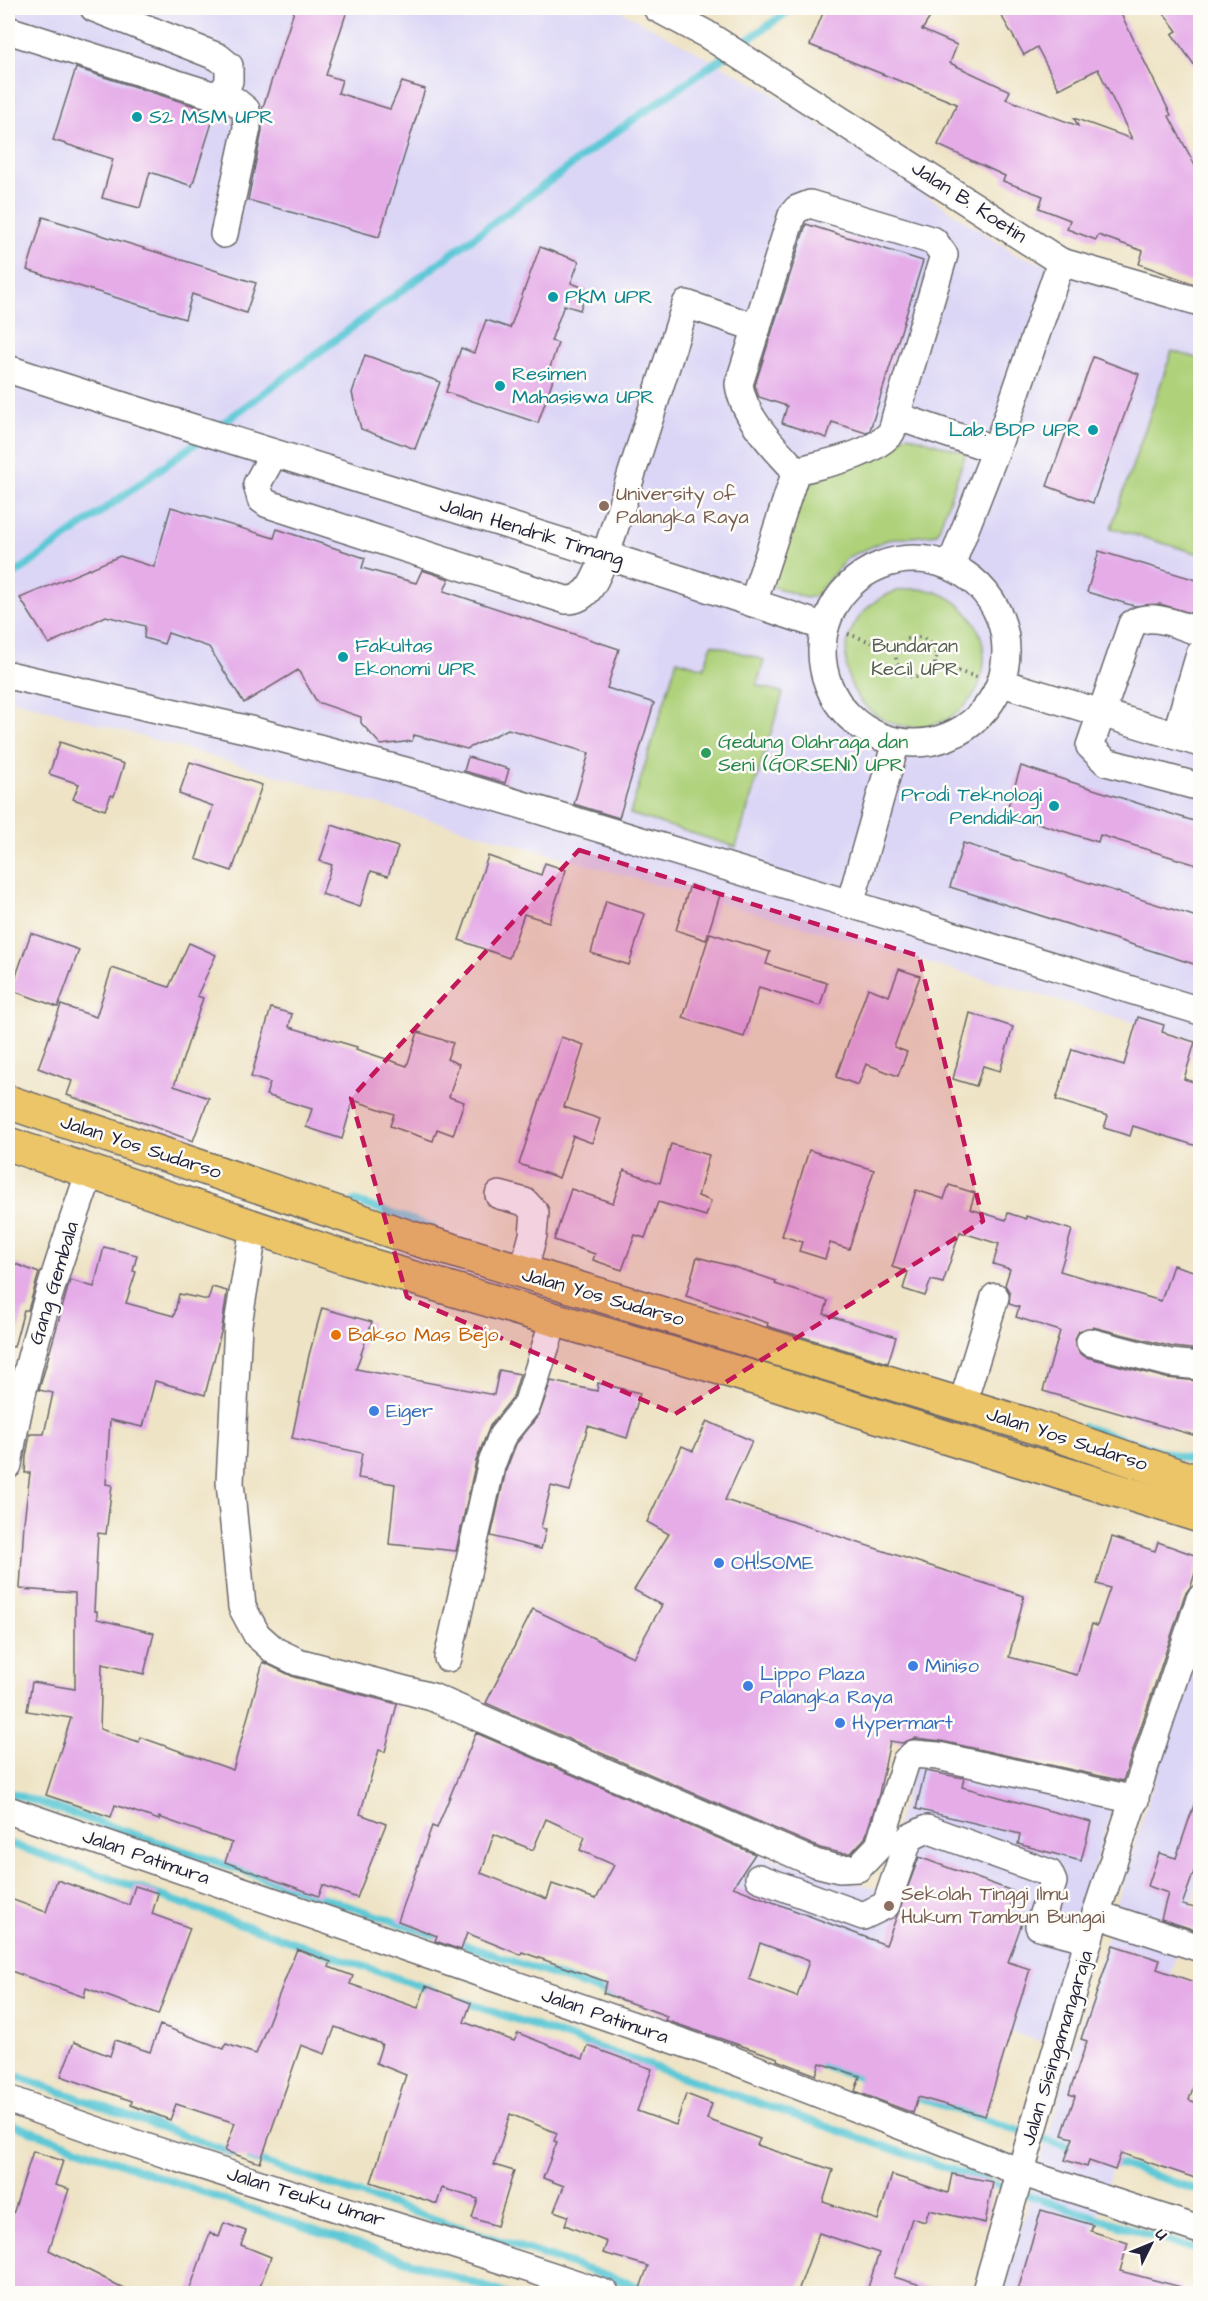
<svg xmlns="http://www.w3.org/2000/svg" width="1208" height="2301" viewBox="0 0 1208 2301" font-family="'Architects Daughter',sans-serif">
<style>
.built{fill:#dcd6f6}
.green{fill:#aed17a;stroke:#687a5a;stroke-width:1.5}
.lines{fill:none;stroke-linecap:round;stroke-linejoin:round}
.stream{stroke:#5dc8d6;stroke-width:8}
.building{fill:#e5ace8;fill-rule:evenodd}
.minor-casing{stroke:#69666b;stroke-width:30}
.major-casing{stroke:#69666b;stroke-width:36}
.path{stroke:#69666b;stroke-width:4;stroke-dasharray:1.5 4.5;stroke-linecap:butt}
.minor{stroke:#fff;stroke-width:27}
.major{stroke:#ecc569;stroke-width:33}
.marked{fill:#c2185b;fill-opacity:0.2;stroke:#c2185b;stroke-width:4.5;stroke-dasharray:12 8;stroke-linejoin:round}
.culture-dot{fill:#0f9aa8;stroke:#fdfcf7;stroke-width:2}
.education-dot{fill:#8d6e63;stroke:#fdfcf7;stroke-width:2}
.leisure-dot{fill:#2e9e5b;stroke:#fdfcf7;stroke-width:2}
.food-dot{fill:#e8710a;stroke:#fdfcf7;stroke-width:2}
.shop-dot{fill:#3f7fe0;stroke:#fdfcf7;stroke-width:2}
.labels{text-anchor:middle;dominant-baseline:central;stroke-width:5;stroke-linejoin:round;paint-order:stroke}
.culture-label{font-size:20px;fill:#0d838f;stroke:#fdfcf7;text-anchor:start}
.street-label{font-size:20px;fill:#22223b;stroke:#fdfcf7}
.education-label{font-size:20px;fill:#785e54;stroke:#fdfcf7;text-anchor:start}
.park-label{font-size:20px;fill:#535f51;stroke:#fdfcf7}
.leisure-label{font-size:20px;fill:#27864d;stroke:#fdfcf7;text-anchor:start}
.food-label{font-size:20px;fill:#c56008;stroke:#fdfcf7;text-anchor:start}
.shop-label{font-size:20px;fill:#366cbe;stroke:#fdfcf7;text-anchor:start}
</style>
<rect width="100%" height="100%" fill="#fdfcf7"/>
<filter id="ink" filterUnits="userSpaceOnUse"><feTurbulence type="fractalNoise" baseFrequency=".0167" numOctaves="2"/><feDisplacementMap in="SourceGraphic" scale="12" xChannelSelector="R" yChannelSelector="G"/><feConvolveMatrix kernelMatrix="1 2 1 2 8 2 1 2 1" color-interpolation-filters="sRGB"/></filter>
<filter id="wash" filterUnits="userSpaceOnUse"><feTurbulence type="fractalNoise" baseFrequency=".008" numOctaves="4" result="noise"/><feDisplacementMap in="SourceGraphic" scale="24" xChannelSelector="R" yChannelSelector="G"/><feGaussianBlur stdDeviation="1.35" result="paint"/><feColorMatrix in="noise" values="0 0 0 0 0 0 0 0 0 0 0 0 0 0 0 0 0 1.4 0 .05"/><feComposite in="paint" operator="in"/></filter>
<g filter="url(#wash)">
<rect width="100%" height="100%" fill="#eee3c5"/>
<!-- built -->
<g class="built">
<polygon points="8,8 615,8 769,91 1017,255 1200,313 1200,1041 8,698"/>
<polygon points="1200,1625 1200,1875 1075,2293 1001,2294"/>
<polygon points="914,1765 1112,1809 1041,2042 689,1922 721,1837 755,1853 878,1889"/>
</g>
<!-- green -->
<g class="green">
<polygon points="1172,351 1200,359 1200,554 1111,528"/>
<polygon points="908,435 966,453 937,534 887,540 848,557 815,596 806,598 769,585 800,491 817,480"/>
<circle cx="915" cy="658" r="69"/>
<polygon points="712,644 764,660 757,685 783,693 736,847 630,814 677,660 704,668"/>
</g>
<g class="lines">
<!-- stream -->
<g class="stream">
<polyline points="215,429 613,134 793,8"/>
<polyline points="8,579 203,438"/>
<polyline points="354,1201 433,1227"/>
<polyline points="1084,1427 1200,1463"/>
<polyline points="8,1792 444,1938"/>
<polyline points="8,1843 434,1991"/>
<polyline points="456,1942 612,1995"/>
<polyline points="462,2001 1020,2193 1200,2251"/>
<polyline points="811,2061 868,2080"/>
<polyline points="8,2073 233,2153"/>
<polyline points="911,2095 1079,2151"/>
<polyline points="8,2123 236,2204 506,2294"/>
<polyline points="250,2158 649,2290"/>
<polyline points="1110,2161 1200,2191"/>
</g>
</g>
<g id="blocks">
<!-- building -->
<g class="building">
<polygon points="295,8 348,8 326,75 342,80 338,93 390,109 402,82 425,89 379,237 248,200 262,131 262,110"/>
<polygon points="825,8 880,8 893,12 896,8 936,8 922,30 957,45 950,63 1010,91 1006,99 1078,126 1074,118 1132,139 1098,69 1059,89 1037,47 1024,55 997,8 1118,8 1171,115 1169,116 1200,175 1200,286 1139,264 1143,251 1098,235 1096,240 1067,229 1070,220 1039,208 1043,196 1003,181 1005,176 938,145 957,104 810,45"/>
<polygon points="1160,8 1200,8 1200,73 1172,34 1177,31"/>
<polygon points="76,68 204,109 216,110 192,186 150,172 140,208 102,198 113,159 53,140"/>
<polygon points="43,217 256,283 246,313 192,294 185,319 27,270"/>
<polygon points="806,224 923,261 870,430 866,433 832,422 827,438 782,423 787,406 759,397 757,392 755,385"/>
<polygon points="540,247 579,261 571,283 587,289 580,310 564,305 551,341 558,343 547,377 553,379 538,423 446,392 461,348 474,353 486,320 510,328"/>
<polygon points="365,355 440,382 415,449 361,429 352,393"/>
<polygon points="1093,357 1139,374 1093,503 1047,486"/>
<polygon points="171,507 274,538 277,529 365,558 362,568 416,583 422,570 449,579 444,591 619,649 607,688 654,703 619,818 574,804 589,753 508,729 467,749 414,735 412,741 381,745 361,723 361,717 317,702 298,670 244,703 209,647 168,633 164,644 144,638 145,626 106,616 49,644 20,598 120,556 154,567"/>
<polygon points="1099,551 1200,581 1200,616 1160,604 1134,606 1087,592"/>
<polygon points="60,742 124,764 114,796 111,795 105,810 73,799 79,784 49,774"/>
<polygon points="468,757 509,769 505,783 464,771"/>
<polygon points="190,762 262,785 232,871 196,859 213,806 179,794"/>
<polygon points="1021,766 1200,823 1200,866 1100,835 1098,842 1006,813"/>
<polygon points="332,825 398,847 388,876 371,871 360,907 322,894 332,865 320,861"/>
<polygon points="963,843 1200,918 1200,966 950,887"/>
<polygon points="488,856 541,875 545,863 566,870 549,922 524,914 509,958 459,940"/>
<polygon points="690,885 720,895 706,940 676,930"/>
<polygon points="606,901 645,914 629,965 591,953"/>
<polygon points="31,933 79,950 58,1007 11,990"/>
<polygon points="710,933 770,952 766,964 827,983 820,1006 759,987 744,1037 683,1018"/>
<polygon points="189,943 216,955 197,996 203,998 174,1086 209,1098 193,1141 67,1095 72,1081 38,1068 61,1005 96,1017 112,968 169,987"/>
<polygon points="899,969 920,976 894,1047 907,1052 898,1076 866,1064 858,1085 836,1077 868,988 889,996"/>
<polygon points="271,1008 292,1014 289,1027 357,1047 356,1049 407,1066 418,1032 453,1043 447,1059 459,1064 449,1097 464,1102 453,1135 437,1129 433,1141 390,1126 394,1114 353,1100 342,1139 306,1127 312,1109 266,1095 270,1083 251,1077"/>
<polygon points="970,1013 1013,1027 1000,1071 983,1066 976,1086 953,1079"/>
<polygon points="1138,1017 1164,1025 1162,1032 1195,1042 1184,1079 1200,1084 1200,1147 1133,1126 1130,1136 1104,1128 1108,1116 1056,1100 1072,1049 1124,1065"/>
<polygon points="561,1037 584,1045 564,1107 600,1119 592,1143 573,1136 559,1178 519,1164"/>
<polygon points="671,1144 709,1155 698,1196 711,1201 706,1216 658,1202 645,1238 635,1235 622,1270 593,1260 595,1254 554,1240 571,1189 613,1203 624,1170 660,1183"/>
<polygon points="809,1150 874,1170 849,1249 830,1243 825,1259 799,1251 802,1242 782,1236"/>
<polygon points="949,1185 975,1193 970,1209 1006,1220 1008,1213 1026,1219 1026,1216 1072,1230 1060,1271 1161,1301 1173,1265 1200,1273 1200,1350 1173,1347 1093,1327 1079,1331 1075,1339 1079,1353 1086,1357 1166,1378 1200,1381 1200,1437 1043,1391 1060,1331 1016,1317 1019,1307 1009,1304 1010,1293 1005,1285 1010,1269 993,1264 999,1244 960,1232 943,1283 931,1280 925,1296 903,1289 908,1272 892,1267 916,1190 944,1199"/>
<polygon points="104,1247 137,1255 133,1271 136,1272 126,1303 174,1316 179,1294 208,1300 212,1287 227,1291 222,1328 205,1395 155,1381 143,1427 110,1420 106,1484 112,1485 106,1534 98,1533 94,1611 97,1611 97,1619 154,1633 144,1674 102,1664 100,1729 139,1742 140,1737 233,1770 263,1662 294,1677 397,1704 385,1752 379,1750 360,1814 386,1824 357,1898 323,1885 319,1896 225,1862 232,1843 159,1817 159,1820 115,1805 111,1817 46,1795 71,1718 27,1711 32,1682 75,1689 75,1593 20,1589 24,1522 30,1473 25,1473 26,1456 30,1434 44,1434 53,1393 39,1390 70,1280 94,1287"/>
<polygon points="697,1257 734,1267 776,1281 775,1284 828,1301 824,1314 896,1337 888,1363 767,1326 768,1323 686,1296"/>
<polygon points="8,1261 39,1273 28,1310 24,1310 14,1347 8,1346"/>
<polygon points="322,1308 372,1322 356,1369 494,1395 499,1370 520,1374 513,1397 490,1426 476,1461 456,1551 389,1544 395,1484 358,1478 362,1453 292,1438 309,1355"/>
<polygon points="551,1381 597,1391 598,1383 640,1393 627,1438 588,1426 570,1491 551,1486 541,1528 546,1529 541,1549 491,1536 506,1470 516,1444 539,1415"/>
<polygon points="707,1421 752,1441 725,1500 1024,1596 1009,1657 1077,1675 1092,1624 1097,1626 1110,1588 1097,1584 1112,1537 1155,1551 1158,1542 1200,1557 1191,1586 1185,1594 1123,1781 941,1741 915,1738 902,1743 890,1741 879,1794 865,1838 851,1853 841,1853 820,1848 486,1703 533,1609 633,1657 662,1605 634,1590 669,1534 647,1522 682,1446 693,1451"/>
<path d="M476,1733L755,1854L733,1887L886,1945L919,1857L1015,1892L1008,1914L1023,1920L1008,1962L1030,1969L985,2116L918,2097L913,2113L855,2091L860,2076L820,2063L816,2075L777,2060L778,2058L665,2020L667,2016L603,1993L607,1982L522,1952L521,1955L467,1933L461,1950L435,1941L437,1936L398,1921L432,1826L437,1828ZM546,1819L585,1837L580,1850L614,1865L596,1899L552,1884L547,1899L481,1873L494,1834L533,1850ZM760,1943L809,1961L797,1997L749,1979Z"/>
<polygon points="925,1771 964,1778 962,1787 1091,1822 1081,1861 1018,1844 1020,1834 916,1809"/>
<polygon points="1197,1796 1200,1796 1200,1864 1197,1863 1182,1905 1200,1909 1195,1930 1161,1919 1168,1893 1148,1886 1159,1853 1176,1858"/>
<polygon points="57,1880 129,1905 135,1886 158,1893 152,1914 190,1928 158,2015 86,1988 84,1997 8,1970 8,1898 46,1912"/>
<polygon points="1113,1945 1160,1960 1157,1969 1200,1984 1200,2066 1189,2100 1200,2104 1200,2163 1195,2178 1121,2153 1115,2170 1089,2161 1087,2167 1065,2160 1073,2138 1062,2135 1075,2096 1069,2094 1087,2041 1081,2039"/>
<polygon points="297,1949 331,1962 329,1967 353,1976 350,1984 418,2008 426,1986 471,2003 464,2022 514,2041 518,2033 583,2059 588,2046 652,2069 637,2111 676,2125 686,2094 712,2104 707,2119 760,2139 757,2145 833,2170 823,2202 878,2220 892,2175 948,2193 952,2174 993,2182 985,2223 929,2210 925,2222 912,2218 894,2277 934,2289 933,2294 866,2294 879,2253 819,2233 797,2294 638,2294 648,2266 603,2253 607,2242 565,2225 568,2216 554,2211 564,2186 543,2178 557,2142 554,2141 557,2133 510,2114 494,2165 514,2171 497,2226 472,2218 478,2199 442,2188 437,2204 371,2182 406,2075 376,2063 382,2044 335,2027 325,2054 301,2045 260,2163 225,2151 235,2123 176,2104 170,2120 131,2105 132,2101 61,2076 74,2042 110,2056 115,2040 150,2052 160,2025 224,2049 226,2044 256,2054"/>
<polygon points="33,2151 63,2161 55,2185 69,2189 49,2250 135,2294 8,2294 8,2230"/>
<polygon points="1041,2210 1093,2225 1091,2231 1128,2243 1120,2271 1181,2287 1180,2294 1017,2294"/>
<polygon points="224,2223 246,2231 241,2245 271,2257 257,2294 188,2294 210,2233 219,2237"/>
</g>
</g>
</g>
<g filter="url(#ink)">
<use href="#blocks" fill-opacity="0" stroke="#69666b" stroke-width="1.5"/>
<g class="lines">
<!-- minor casing -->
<g class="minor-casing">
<g id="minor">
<polyline points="657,8 706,34 1061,262 1200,302"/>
<polyline points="8,30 209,94 222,95 229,81 229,66 218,57 94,8"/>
<polyline points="222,95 235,101 246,110 247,128 224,234"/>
<path d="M8,369C279,458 554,535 825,627"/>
<path d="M273,455L257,484L261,499L268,504L566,600C591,601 597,573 606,554L686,304L757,328"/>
<path d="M796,471C774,447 743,417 739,384L792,215L797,209L810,204L934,241L944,255L896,416"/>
<circle cx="914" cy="651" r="92"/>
<polyline points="951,565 996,450 1061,262"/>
<path d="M753,603L796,471C825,463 868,457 890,434C893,430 895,421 896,416L996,450"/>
<path d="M1200,632C1180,626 1152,611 1132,624L1090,746L1106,762L1200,787"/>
<polyline points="8,675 254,731 443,781 850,904"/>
<polyline points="1002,683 1200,743"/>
<polyline points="1176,735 1200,654"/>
<polyline points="896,742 850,904 1200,1011"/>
<polyline points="499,1195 525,1202 535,1213 533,1235 523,1273"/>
<polyline points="254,1227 238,1324 230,1482 242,1607 257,1635 275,1651 298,1662 432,1697 815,1863 839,1869 858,1868 879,1846 906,1761 914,1754 938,1756 1135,1800"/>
<polyline points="1090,1342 1170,1363 1200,1366"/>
<polyline points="962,1405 995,1297"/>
<path d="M8,1465C24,1365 56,1268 90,1172"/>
<polyline points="448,1658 491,1466 502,1436 527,1405 554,1320"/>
<polyline points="8,1810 730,2059 1020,2172 1200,2230"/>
<polyline points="759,1878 863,1916 886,1905 909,1838 927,1829 1049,1873 1053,1882 1039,1926 1089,1939"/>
<polyline points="1096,1914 1200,1948"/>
<path d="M8,2099C204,2172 407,2226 606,2294"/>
<polyline points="985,2294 1096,1914 1200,1599"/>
</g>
</g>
<!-- major casing -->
<g class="major-casing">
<g id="major">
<polyline points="8,1102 409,1237 1032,1426 1200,1483"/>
<polyline points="8,1144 349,1259 761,1380 1200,1516"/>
</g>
</g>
<!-- path -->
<g class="path">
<polyline points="848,634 897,651"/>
<circle cx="916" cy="657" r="20"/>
<polyline points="935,664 980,678"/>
</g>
<!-- minor -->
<use href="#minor" class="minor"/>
<!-- major -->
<use href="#major" class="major"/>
</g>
</g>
<!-- marked area -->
<path class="marked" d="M579,850L919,956L983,1221L675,1414L407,1297L351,1098Z"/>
<!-- markers -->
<g class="culture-dot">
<circle cx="137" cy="117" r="6"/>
<circle cx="553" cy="297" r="6"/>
<circle cx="500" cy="386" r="6"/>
<circle cx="1093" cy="430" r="6"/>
<circle cx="343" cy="657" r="6"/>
<circle cx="1054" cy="806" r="6"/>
</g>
<g class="education-dot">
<circle cx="604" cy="506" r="6"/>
<circle cx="889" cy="1906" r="6"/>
</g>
<circle class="leisure-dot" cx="706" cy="753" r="6"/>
<circle class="food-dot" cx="336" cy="1335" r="6"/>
<g class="shop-dot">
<circle cx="374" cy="1411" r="6"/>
<circle cx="719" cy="1563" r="6"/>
<circle cx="913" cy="1666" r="6"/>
<circle cx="748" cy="1686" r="6"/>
<circle cx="840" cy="1723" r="6"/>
</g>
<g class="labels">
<!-- culture labels -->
<g class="culture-label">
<text x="149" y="117">S2 MSM UPR</text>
<text x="565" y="297">PKM UPR</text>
<text x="512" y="374">Resimen<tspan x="512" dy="23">Mahasiswa UPR</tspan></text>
<text x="1081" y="430" text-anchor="end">Lab. BDP UPR</text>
<text x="355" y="646">Fakultas<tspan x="355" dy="23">Ekonomi UPR</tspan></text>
<text x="1042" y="795" text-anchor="end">Prodi Teknologi<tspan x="1042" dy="23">Pendidikan</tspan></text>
</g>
<!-- street labels -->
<g class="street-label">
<text transform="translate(969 202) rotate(33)">Jalan B. Koetin</text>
<text transform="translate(532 532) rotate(17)">Jalan Hendrik Timang</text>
<text transform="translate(141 1147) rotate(18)">Jalan Yos Sudarso</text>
<text transform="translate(54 1283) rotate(-73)">Gang Gembala</text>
<text transform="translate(603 1297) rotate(16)">Jalan Yos Sudarso</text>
<text transform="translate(1067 1439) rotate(18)">Jalan Yos Sudarso</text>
<text transform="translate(146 1857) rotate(19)">Jalan Patimura</text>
<text transform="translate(605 2016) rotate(19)">Jalan Patimura</text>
<text transform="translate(1057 2048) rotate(-73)">Jalan Sisingamangaraja</text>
<text transform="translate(306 2197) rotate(17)">Jalan Teuku Umar</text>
</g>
<!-- education labels -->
<g class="education-label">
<text x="616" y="494">University of<tspan x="616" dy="23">Palangka Raya</tspan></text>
<text x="901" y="1894">Sekolah Tinggi Ilmu<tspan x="901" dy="23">Hukum Tambun Bungai</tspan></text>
</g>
<!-- park labels -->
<g class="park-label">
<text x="915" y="646">Bundaran<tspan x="915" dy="23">Kecil UPR</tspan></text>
</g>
<!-- leisure labels -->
<g class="leisure-label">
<text x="718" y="742">Gedung Olahraga dan<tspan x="718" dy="23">Seni (GORSENI) UPR</tspan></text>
</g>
<!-- food labels -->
<g class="food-label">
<text x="348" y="1335">Bakso Mas Bejo</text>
</g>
<!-- shop labels -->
<g class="shop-label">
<text x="386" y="1411">Eiger</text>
<text x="731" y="1563">OH!SOME</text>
<text x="925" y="1666">Miniso</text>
<text x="760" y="1674">Lippo Plaza<tspan x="760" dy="23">Palangka Raya</tspan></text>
<text x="852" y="1723">Hypermart</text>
</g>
</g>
<!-- margin -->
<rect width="1208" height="2301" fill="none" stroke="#fdfcf7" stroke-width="30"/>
<!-- north arrow -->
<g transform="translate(1151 2244) rotate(47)" stroke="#fdfcf7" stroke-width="4.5" paint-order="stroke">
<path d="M0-4.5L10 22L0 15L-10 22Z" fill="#22223b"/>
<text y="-9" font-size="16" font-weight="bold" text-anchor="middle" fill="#22223b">U</text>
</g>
</svg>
